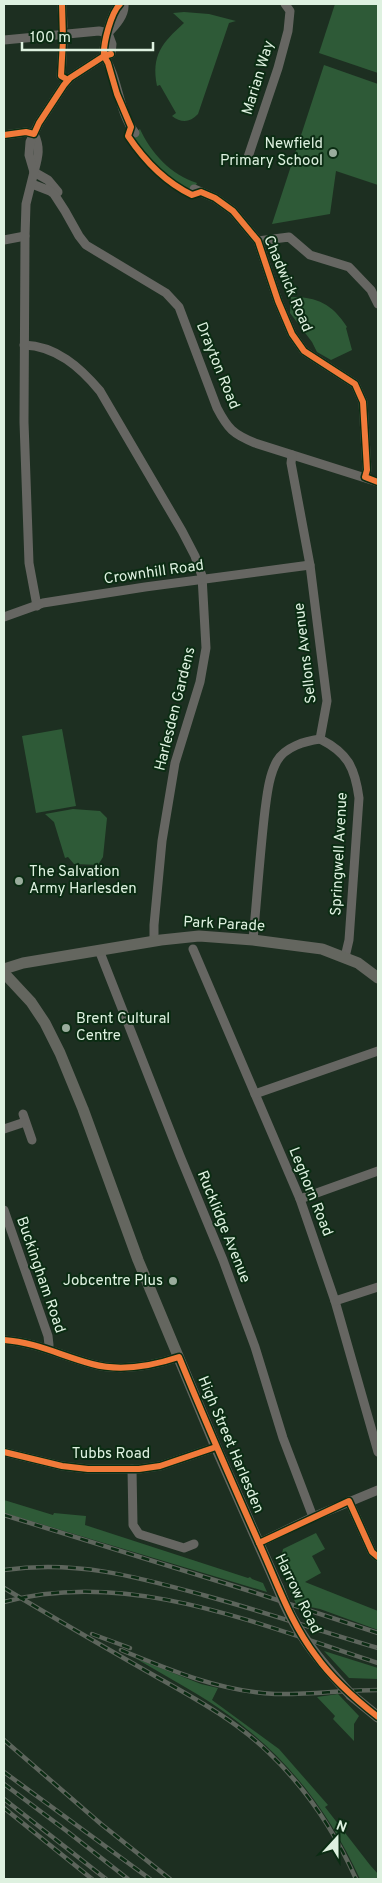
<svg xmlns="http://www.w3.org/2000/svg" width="382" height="1883" viewBox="0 0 382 1883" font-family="Overpass,sans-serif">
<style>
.green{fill:#2e5a37}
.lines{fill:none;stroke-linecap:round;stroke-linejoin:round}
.minor{stroke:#666662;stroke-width:9}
.major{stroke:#64665f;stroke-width:11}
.rail-casing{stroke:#5d655c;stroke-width:4.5}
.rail{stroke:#0b2c13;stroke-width:2.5;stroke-dasharray:8;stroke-linecap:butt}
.major-bridge{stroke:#64665f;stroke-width:11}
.cycleway-casing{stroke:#0b2c13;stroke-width:9}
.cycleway{stroke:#f17a3a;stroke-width:6}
.poi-dot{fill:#9aad9d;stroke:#0b2c13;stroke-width:2}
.labels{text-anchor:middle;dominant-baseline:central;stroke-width:4;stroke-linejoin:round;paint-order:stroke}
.street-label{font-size:15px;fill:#def1e0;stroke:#0b2c13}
.poi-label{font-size:15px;fill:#def1e0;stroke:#0b2c13;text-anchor:end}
</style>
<rect width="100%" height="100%" fill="#1d2f21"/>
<!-- green -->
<g class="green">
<polygon points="335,4 378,4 378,73 319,53"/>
<path d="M184,12L209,14L236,21L229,23L198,114C190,123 181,123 172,116L176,113L160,85L157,86C151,55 162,43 184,23L173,13Z"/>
<polygon points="324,65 378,84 378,185 336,171 330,214 272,224"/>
<path d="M140,129C151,153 171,175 197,183L192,194C166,178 147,162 130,137Z"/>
<path d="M291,297C318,297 332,304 347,327L346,328L352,350L331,360L317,352L312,342L290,313Z"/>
<polygon points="62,729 76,806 36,813 22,736"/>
<polygon points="73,809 100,811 107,818 103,857 98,865 74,864 68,857 65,858 54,822 45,814"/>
<polygon points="4,1500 53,1515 54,1513 86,1516 85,1525 248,1578 250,1577 252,1579 263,1583 267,1592 4,1513"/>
<polygon points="316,1533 325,1549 312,1556 321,1573 305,1582 378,1611 378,1630 320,1609 296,1604 290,1591 295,1588 281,1558 283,1549"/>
<polygon points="324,1651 378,1668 378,1679 349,1678"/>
<path d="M135,1658L201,1684L218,1688L212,1700L279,1749L328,1805L325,1807L370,1865L378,1874L377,1879H360C329,1812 290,1760 230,1716C200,1694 167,1677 135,1658Z"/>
<polygon points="338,1694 359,1716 354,1724 354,1741 333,1719 335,1716 317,1697"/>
</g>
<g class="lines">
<!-- minor -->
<g class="minor">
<polyline points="62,4 63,27"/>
<path d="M120,4C111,13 103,43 104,56C119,79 118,111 135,133"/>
<path d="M108,33C116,25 125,15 124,4"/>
<polyline points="4,40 99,31 108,33"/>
<polyline points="61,76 63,43"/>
<polyline points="4,135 26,132 34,134"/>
<polyline points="247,160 278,68 288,31 290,11 285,4"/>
<polyline points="34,172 48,180 58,192"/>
<path d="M34,172C38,157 41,148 34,134"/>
<path d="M32,184L50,191L54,194L65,211L79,236L86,245L166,293L179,307L217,408C228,429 233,434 255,443L378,482"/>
<polyline points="194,189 215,198 233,211 258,241 278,301 292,334 304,351 355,384 363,402 367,470 365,477"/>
<polyline points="4,240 25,236"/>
<polyline points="258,241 289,237 310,255 349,267 371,290 378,304"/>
<path d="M24,345C56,346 80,367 100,391L182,531L195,556L202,576L206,648L200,682L175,763L162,841L154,925V941"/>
<polyline points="292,455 291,463 310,565 327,701 320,739"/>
<polyline points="37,606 29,563 24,422 25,236 26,204 34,172 29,155 30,142 39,123 64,85 70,78 104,56 111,54 112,44 108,33"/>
<polyline points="4,617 43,603 145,587 310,565"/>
<path d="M320,739C348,753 355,768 359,798L349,940L345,957"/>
<path d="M253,940C257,897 260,853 265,810C267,795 269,775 277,761C285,747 305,741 320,739"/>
<polyline points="193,949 300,1199 335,1301 378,1452"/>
<polyline points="99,950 180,1156 223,1260 255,1347 283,1438 313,1517"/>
<polyline points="255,1094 378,1051"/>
<polyline points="23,1114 32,1140"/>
<polyline points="4,1129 25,1122"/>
<polyline points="300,1199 378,1171"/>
<polyline points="4,1210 48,1336 49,1345 48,1349"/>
<polyline points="335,1301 378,1287"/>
<path d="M4,1340C35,1342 62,1356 92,1364C121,1372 152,1366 179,1357"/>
<polyline points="4,1452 62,1466 88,1469 139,1469 160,1466 216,1447"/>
<polyline points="132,1469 133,1525 139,1534 184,1548 194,1544"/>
<polyline points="349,1501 372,1552 378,1557"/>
<polyline points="259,1543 313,1517 378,1490"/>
</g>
<!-- major -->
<g class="major">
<polyline points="4,969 23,963 161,940 199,936 253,940 322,949 358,963 378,978"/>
<polyline points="4,973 31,1002 45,1023 60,1053 83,1109 138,1260 216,1447 278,1587"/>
<polyline points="351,1695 378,1717"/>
</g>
<!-- rail casing -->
<g class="rail-casing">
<g id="rail">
<polyline points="4,1515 253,1592 378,1633"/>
<path d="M4,1570C76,1560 134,1576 203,1595C262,1611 320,1631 378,1648"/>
<path d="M4,1588C54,1618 104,1647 155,1676C194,1698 235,1720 268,1752C306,1788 335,1832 356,1879"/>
<path d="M4,1602C129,1568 260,1625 378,1663"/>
<polyline points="92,1634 130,1648"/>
<path d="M121,1650C172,1671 220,1691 275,1694C309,1695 344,1690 378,1690"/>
<polyline points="4,1740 101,1824 170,1879"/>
<polyline points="4,1772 150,1879"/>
<polyline points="4,1784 68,1832 128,1879"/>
<polyline points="4,1799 106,1879"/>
<polyline points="4,1808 92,1879"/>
</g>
</g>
<!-- rail -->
<use href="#rail" class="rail"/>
<!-- major-bridge -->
<path class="major-bridge" d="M278,1587C294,1631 320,1662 351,1695"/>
<!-- cycleway casing -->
<g class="cycleway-casing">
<g id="cycleway">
<polyline points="62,4 63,40 61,76 68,80"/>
<path d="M120,4C111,13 103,43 104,56L108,63L117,94L131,127L128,136C144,160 165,182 192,195L201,192L215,198L233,211L258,241L278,301L292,334L304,351L355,384L363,402L367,470L365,477L378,482"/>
<polyline points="4,135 26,132 34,134 39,123 64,85 70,78 104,56 111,54"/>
<path d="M4,1340C35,1342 62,1356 92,1364C121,1372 152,1366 179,1357C206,1423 234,1487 263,1552C279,1588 292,1625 316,1656C333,1680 355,1699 378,1717"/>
<polyline points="4,1452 62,1466 88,1469 139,1469 160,1466 216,1447"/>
<polyline points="259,1543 349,1501 372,1552 378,1557"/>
</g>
</g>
<!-- cycleway -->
<use href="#cycleway" class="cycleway"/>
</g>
<!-- markers -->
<g class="poi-dot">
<circle cx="333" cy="153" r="5"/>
<circle cx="19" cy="881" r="5"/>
<circle cx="66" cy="1028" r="5"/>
<circle cx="173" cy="1281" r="5"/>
</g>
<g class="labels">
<!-- street labels -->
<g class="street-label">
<text transform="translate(259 78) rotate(-73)">Marian Way</text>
<text transform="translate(287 284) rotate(67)">Chadwick Road</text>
<text transform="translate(217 366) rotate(68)">Drayton Road</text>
<text transform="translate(154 573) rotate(-8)">Crownhill Road</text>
<text transform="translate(306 653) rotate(-97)">Sellons Avenue</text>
<text transform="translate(176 709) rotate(-76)">Harlesden Gardens</text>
<text transform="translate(340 854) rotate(-87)">Springwell Avenue</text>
<text transform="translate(224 925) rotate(3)">Park Parade</text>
<text transform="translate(310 1192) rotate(68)">Leghorn Road</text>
<text transform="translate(223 1227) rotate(68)">Rucklidge Avenue</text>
<text transform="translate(40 1275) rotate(71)">Buckingham Road</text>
<text transform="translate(230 1445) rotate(67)">High Street Harlesden</text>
<text x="111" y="1454">Tubbs Road</text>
<text transform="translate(297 1594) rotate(64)">Harrow Road</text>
</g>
<!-- poi labels -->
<g class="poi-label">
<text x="323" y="144">Newfield<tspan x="323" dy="17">Primary School</tspan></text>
<text x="29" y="872" text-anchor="start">The Salvation<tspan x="29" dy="17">Army Harlesden</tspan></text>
<text x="76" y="1019" text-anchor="start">Brent Cultural<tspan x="76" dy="17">Centre</tspan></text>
<text x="163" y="1281">Jobcentre Plus</text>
</g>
</g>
<!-- border -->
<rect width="382" height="1883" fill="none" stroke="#def1e0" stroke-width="10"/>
<!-- north arrow -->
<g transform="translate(337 1838) rotate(21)" stroke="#0b2c13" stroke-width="4" paint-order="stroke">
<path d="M0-4L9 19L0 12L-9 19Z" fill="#def1e0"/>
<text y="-8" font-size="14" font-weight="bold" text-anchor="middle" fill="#def1e0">N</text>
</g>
<!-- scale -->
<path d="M22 42v8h131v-8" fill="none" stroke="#def1e0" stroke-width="2.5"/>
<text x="30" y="42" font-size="15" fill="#def1e0" stroke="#0b2c13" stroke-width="4" paint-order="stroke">100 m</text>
</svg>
